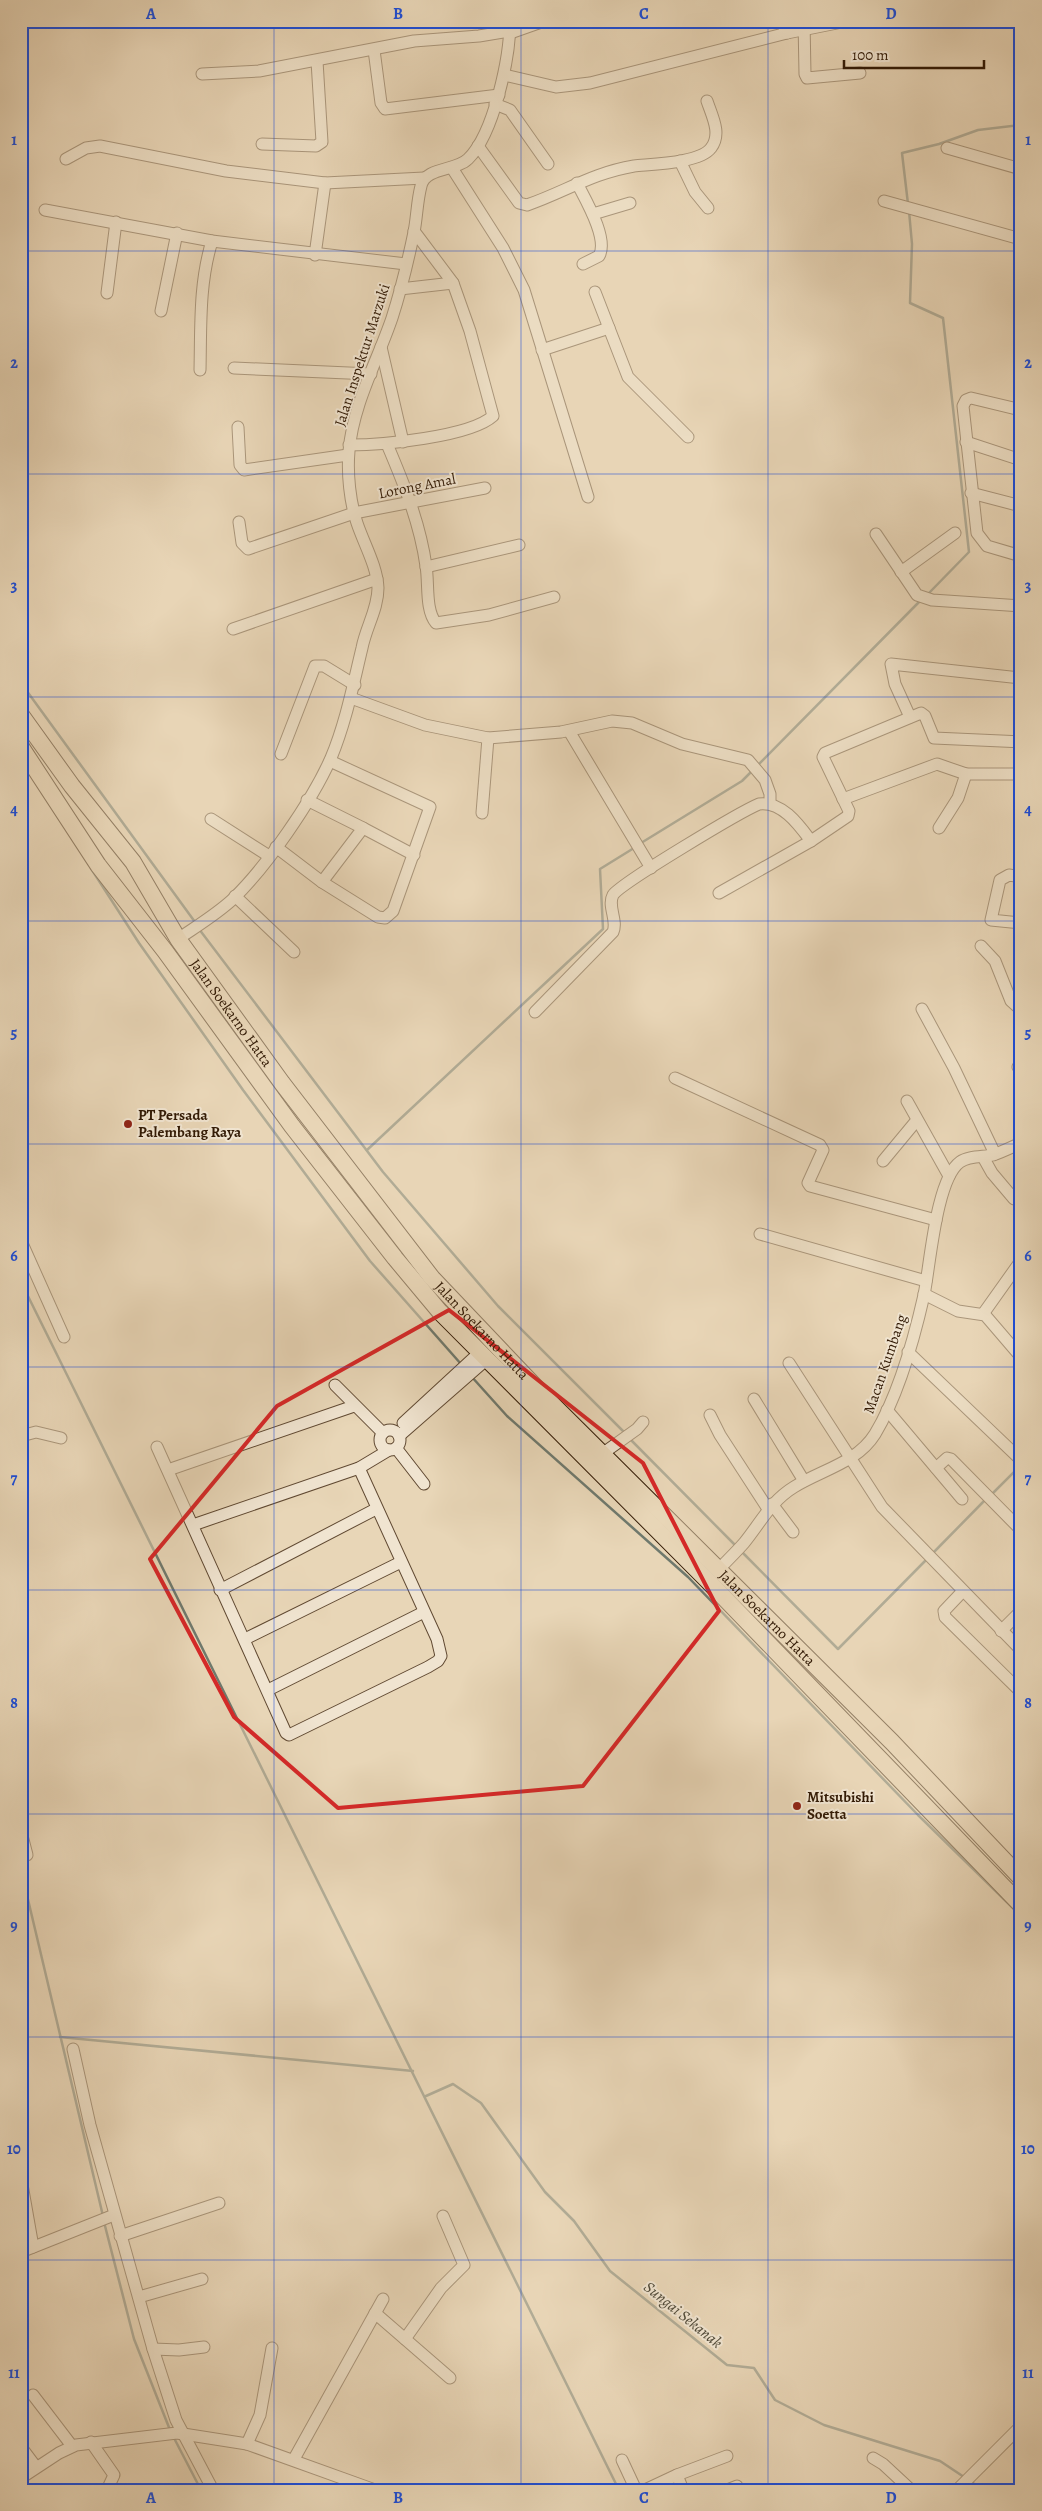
<svg xmlns="http://www.w3.org/2000/svg" width="1042" height="2511" viewBox="0 0 1042 2511" font-family="Alegreya,serif">
<style>
.lines{fill:none;stroke-linecap:round;stroke-linejoin:round}
.stream{stroke:#6f796d;stroke-width:2.5}
.minor-casing{stroke:#604932;stroke-width:13}
.highway-casing{stroke:#321a05;stroke-width:18}
.minor{stroke:#f0e4d0;stroke-width:11}
.highway{stroke:#e8d6b7;stroke-width:16}
.marked{fill:none;stroke:#d62828;stroke-width:4;stroke-linejoin:round}
.grid{fill:none;stroke:#1d4ed8;stroke-width:1;stroke-opacity:0.55}
.poi-dot{fill:#8f2418;stroke:#f0e4d0;stroke-width:2}
.labels{text-anchor:middle;dominant-baseline:central;stroke-width:4;stroke-linejoin:round;paint-order:stroke}
.street-label{font-size:15px;fill:#321a05;stroke:#f0e4d0}
.poi-label{font-size:15px;font-weight:bold;fill:#321a05;stroke:#f0e4d0;text-anchor:start}
.water-label{font-size:16px;font-style:italic;fill:#504a39;stroke:#f0e4d0}
.neatline{fill:none;stroke:#1d4ed8;stroke-width:2}
.grid-label{font-size:16px;text-anchor:middle;font-weight:bold;fill:#1d4ed8}
</style>
<rect width="100%" height="100%" fill="#e8d6b7"/>
<filter id="stains"><feTurbulence type="fractalNoise" baseFrequency=".004" numOctaves="4"/><feColorMatrix values="0 0 0 0 .2 0 0 0 0 .09 0 0 0 0 .02 0 0 0 .5 -.17"/></filter>
<radialGradient id="worn" r=".72"><stop offset=".6" stop-color="#630" stop-opacity="0"/><stop offset="1" stop-color="#630" stop-opacity=".3"/></radialGradient>
<g class="lines">
<!-- stream -->
<g class="stream">
<polyline points="908,204 902,153 939,144 978,130 1021,125"/>
<polyline points="909,211 912,244 910,303 943,318 969,552 928,594"/>
<polyline points="21,683 195,922"/>
<polyline points="757,766 920,601"/>
<polyline points="641,843 742,781 753,770"/>
<polyline points="92,870 139,943 243,1090 370,1261 461,1364"/>
<polyline points="199,929 383,1172 498,1306 626,1434"/>
<polyline points="367,1150 603,929 600,869 634,848"/>
<polyline points="21,1282 619,2490"/>
<polyline points="471,1376 507,1416 688,1577 918,1815 1021,1916"/>
<polyline points="629,1438 736,1546"/>
<polyline points="990,1496 1021,1465"/>
<polyline points="742,1552 838,1649 928,1558"/>
<polyline points="932,1554 986,1499"/>
<polyline points="21,1870 103,2216"/>
<polyline points="60,2037 413,2071"/>
<polyline points="426,2096 453,2084 481,2103 545,2192 574,2221 610,2271 727,2365 754,2368 775,2400 824,2425 940,2461 964,2477"/>
<polyline points="104,2222 134,2339 170,2430"/>
<polyline points="174,2438 201,2490"/>
<polyline points="970,2481 983,2490"/>
</g>
<!-- minor casing -->
<g class="minor-casing">
<g id="minor">
<polyline points="781,21 787,33"/>
<polyline points="804,21 805,74 807,78 860,73"/>
<polyline points="510,33 544,21"/>
<polyline points="374,50 381,103 385,109 499,95"/>
<polyline points="202,74 259,71 414,41 479,36 510,31"/>
<polyline points="504,75 556,87 590,83 787,33 847,21"/>
<polyline points="495,104 510,110 548,164"/>
<polyline points="262,144 316,146 322,142 317,61"/>
<path d="M478,146L519,203L527,205C565,192 592,173 634,166C652,164 700,163 711,148C722,134 712,116 707,101"/>
<polyline points="947,148 1021,169"/>
<polyline points="66,159 86,148 100,146 226,171 325,183 424,178"/>
<polyline points="680,161 695,192 708,208"/>
<polyline points="452,168 503,248 524,290 588,497"/>
<path d="M577,183C585,199 609,239 599,256L583,264"/>
<polyline points="884,201 1021,239"/>
<polyline points="45,210 212,241 406,264"/>
<polyline points="593,214 630,203"/>
<polyline points="315,255 325,183"/>
<polyline points="400,289 453,283"/>
<polyline points="595,292 628,377 688,437"/>
<polyline points="107,293 116,222"/>
<polyline points="161,311 177,233"/>
<polyline points="381,347 403,442"/>
<polyline points="542,350 609,328"/>
<polyline points="234,368 371,374"/>
<path d="M200,370C201,326 199,283 212,241"/>
<polyline points="1021,410 971,398 966,400 963,406 977,533 987,546 1021,556"/>
<polyline points="238,427 240,465 244,470 348,455"/>
<polyline points="966,442 1021,460"/>
<path d="M387,444C404,484 420,523 426,566C429,583 425,610 436,623L489,615L554,597"/>
<path d="M349,445C381,445 470,437 493,416L470,331L453,283L414,231"/>
<polyline points="971,493 1021,506"/>
<polyline points="239,522 242,543 248,549 354,513 485,488"/>
<polyline points="876,534 917,595 932,600 1021,606"/>
<polyline points="426,567 519,545"/>
<polyline points="901,572 955,533"/>
<polyline points="233,629 377,579"/>
<polyline points="351,698 425,725 488,738 561,732 612,721 632,723 682,744 748,760 765,780 770,794 770,804"/>
<polyline points="910,717 895,684 891,664 1021,678"/>
<polyline points="569,731 651,868"/>
<polyline points="281,754 315,666 324,666 355,685"/>
<polyline points="843,799 937,764 966,774 1021,774"/>
<polyline points="307,800 363,828 322,882"/>
<polyline points="482,813 488,738"/>
<polyline points="211,819 269,856"/>
<polyline points="363,828 414,855"/>
<polyline points="939,828 958,798 966,774"/>
<polyline points="276,847 322,882 378,917 385,918 393,911 430,807 330,761"/>
<polyline points="1021,877 1009,875 1000,880 991,920 1021,923"/>
<polyline points="719,893 811,841 848,816 849,811 823,757 825,753 921,713 925,716 934,738 1021,742"/>
<polyline points="235,896 294,952"/>
<path d="M178,939C197,926 217,914 233,899C267,866 312,801 331,758C346,722 353,685 362,648C366,627 378,609 378,588C377,566 364,544 357,523C350,502 347,474 349,451C353,404 377,362 392,318C401,290 408,261 414,232C417,217 417,201 421,186C425,167 456,171 468,159C494,134 510,57 510,21"/>
<polyline points="981,946 995,961 1011,1001 1021,1010"/>
<polyline points="922,1009 954,1068 995,1154"/>
<path d="M535,1012L613,932C618,920 607,906 613,895C621,883 740,812 759,804C782,801 799,825 811,841"/>
<polyline points="1018,1067 1021,1066"/>
<polyline points="675,1078 820,1145 823,1150 808,1183 810,1186 936,1220"/>
<polyline points="907,1101 949,1176"/>
<polyline points="983,1157 992,1173 1014,1199"/>
<polyline points="883,1161 917,1120"/>
<polyline points="760,1234 926,1281"/>
<polyline points="21,1241 64,1337"/>
<polyline points="924,1294 958,1311 985,1315 1021,1357"/>
<polyline points="983,1314 1020,1262"/>
<polyline points="908,1352 1021,1460"/>
<polyline points="789,1363 882,1507 1021,1650"/>
<polyline points="335,1385 383,1433"/>
<polyline points="754,1399 804,1481"/>
<polyline points="887,1410 962,1499"/>
<polyline points="710,1415 720,1435 768,1509"/>
<polyline points="403,1423 480,1352"/>
<circle cx="390" cy="1440" r="10"/>
<polyline points="21,1436 36,1432 61,1438"/>
<polyline points="399,1436 487,1359"/>
<polyline points="157,1447 286,1733 289,1735 428,1667 438,1661 441,1656 437,1639 359,1468"/>
<polyline points="396,1448 424,1484"/>
<polyline points="602,1454 637,1429 643,1422"/>
<polyline points="936,1468 947,1458 951,1459 1021,1530"/>
<polyline points="168,1470 354,1406"/>
<polyline points="772,1504 793,1532"/>
<polyline points="193,1525 359,1468 389,1450"/>
<path d="M718,1570C727,1561 736,1552 744,1543C761,1522 771,1501 794,1487C821,1470 857,1463 875,1434C898,1396 914,1339 924,1295C930,1266 936,1179 960,1162C968,1156 983,1157 993,1155C1002,1152 1012,1147 1021,1143"/>
<polyline points="220,1590 376,1509"/>
<polyline points="963,1591 944,1611 945,1617 1021,1692"/>
<polyline points="1001,1631 1021,1611"/>
<polyline points="245,1639 401,1562"/>
<polyline points="268,1690 424,1612"/>
<polyline points="21,1832 27,1855"/>
<polyline points="73,2049 90,2125 153,2349 176,2420 213,2490"/>
<polyline points="21,2179 33,2247"/>
<polyline points="120,2236 219,2203"/>
<polyline points="21,2252 114,2215"/>
<polyline points="139,2297 202,2279"/>
<polyline points="375,2313 450,2378"/>
<polyline points="405,2339 441,2288 464,2265 443,2216"/>
<polyline points="153,2349 179,2350 204,2347"/>
<polyline points="33,2395 72,2446"/>
<polyline points="91,2442 114,2475 107,2490"/>
<polyline points="247,2444 260,2415 272,2348"/>
<polyline points="21,2447 36,2467"/>
<polyline points="873,2458 883,2464 911,2490"/>
<polyline points="294,2459 383,2299"/>
<polyline points="622,2460 636,2490"/>
<polyline points="677,2475 727,2456"/>
<polyline points="21,2478 59,2453 76,2445 177,2433 247,2444 375,2490"/>
<polyline points="645,2490 677,2475 683,2490"/>
<polyline points="727,2490 737,2486"/>
<polyline points="957,2490 1021,2426"/>
</g>
</g>
<!-- highway casing -->
<g class="highway-casing">
<g id="highway">
<path id="s1" d="M21,715L72,786L133,862L178,939L282,1083L432,1278L545,1397L892,1742L1021,1878"/>
<polyline points="21,747 98,865 165,951 292,1126 395,1258 440,1312 708,1581 1021,1905"/>
</g>
</g>
<!-- minor -->
<use href="#minor" class="minor"/>
<!-- highway -->
<use href="#highway" class="highway"/>
</g>
<!-- marked area -->
<path d="M0 0H1042V2511H0ZM449,1310L643,1463L719,1611L583,1786L338,1808L234,1717L150,1559L277,1406Z" fill="#e8d6b7" fill-opacity=".55" fill-rule="evenodd"/>
<path class="marked" d="M449,1310L643,1463L719,1611L583,1786L338,1808L234,1717L150,1559L277,1406Z"/>
<!-- grid -->
<path class="grid" d="M274,21V2490M521,21V2490M768,21V2490M21,251H1021M21,474H1021M21,697H1021M21,921H1021M21,1144H1021M21,1367H1021M21,1590H1021M21,1814H1021M21,2037H1021M21,2260H1021"/>
<!-- markers -->
<g class="poi-dot">
<circle cx="128" cy="1124" r="5"/>
<circle cx="797" cy="1806" r="5"/>
</g>
<g class="labels">
<!-- street labels -->
<g class="street-label">
<text transform="translate(362 355) rotate(-72)">Jalan Inspektur Marzuki</text>
<text transform="translate(417 486) rotate(-11)">Lorong Amal</text>
<text stroke="none"><textPath href="#s1" startOffset="365">Jalan Soekarno Hatta</textPath></text>
<text stroke="none"><textPath href="#s1" startOffset="770">Jalan Soekarno Hatta</textPath></text>
<text transform="translate(885 1364) rotate(-71)">Macan Kumbang</text>
<text stroke="none"><textPath href="#s1" startOffset="1175">Jalan Soekarno Hatta</textPath></text>
</g>
<!-- poi labels -->
<g class="poi-label">
<text x="138" y="1115">PT Persada<tspan x="138" dy="17">Palembang Raya</tspan></text>
<text x="807" y="1797">Mitsubishi<tspan x="807" dy="17">Soetta</tspan></text>
</g>
<!-- water labels -->
<g class="water-label">
<text transform="translate(683 2315) rotate(39)">Sungai Sekanak</text>
</g>
</g>
<!-- margin -->
<rect width="1042" height="2511" fill="none" stroke="#e8d6b7" stroke-width="55"/>
<!-- scale -->
<path d="M844 60v8h140v-8" fill="none" stroke="#321a05" stroke-width="2.5"/>
<text x="852" y="60" font-size="15" fill="#321a05" stroke="#f0e4d0" stroke-width="4" paint-order="stroke">100 m</text>
<rect x="28" y="28" width="986" height="2456" class="neatline"/>
<g class="grid-label">
<text x="151" y="19">A</text>
<text x="398" y="19">B</text>
<text x="644" y="19">C</text>
<text x="891" y="19">D</text>
<text x="14" y="145">1</text>
<text x="1028" y="145">1</text>
<text x="14" y="368">2</text>
<text x="1028" y="368">2</text>
<text x="14" y="591">3</text>
<text x="1028" y="591">3</text>
<text x="14" y="815">4</text>
<text x="1028" y="815">4</text>
<text x="14" y="1038">5</text>
<text x="1028" y="1038">5</text>
<text x="14" y="1261">6</text>
<text x="1028" y="1261">6</text>
<text x="14" y="1484">7</text>
<text x="1028" y="1484">7</text>
<text x="14" y="1708">8</text>
<text x="1028" y="1708">8</text>
<text x="14" y="1931">9</text>
<text x="1028" y="1931">9</text>
<text x="14" y="2154">10</text>
<text x="1028" y="2154">10</text>
<text x="14" y="2378">11</text>
<text x="1028" y="2378">11</text>
<text x="151" y="2503">A</text>
<text x="398" y="2503">B</text>
<text x="644" y="2503">C</text>
<text x="891" y="2503">D</text>
</g>
<rect width="100%" height="100%" filter="url(#stains)"/>
<rect width="100%" height="100%" fill="url(#worn)"/>
</svg>
